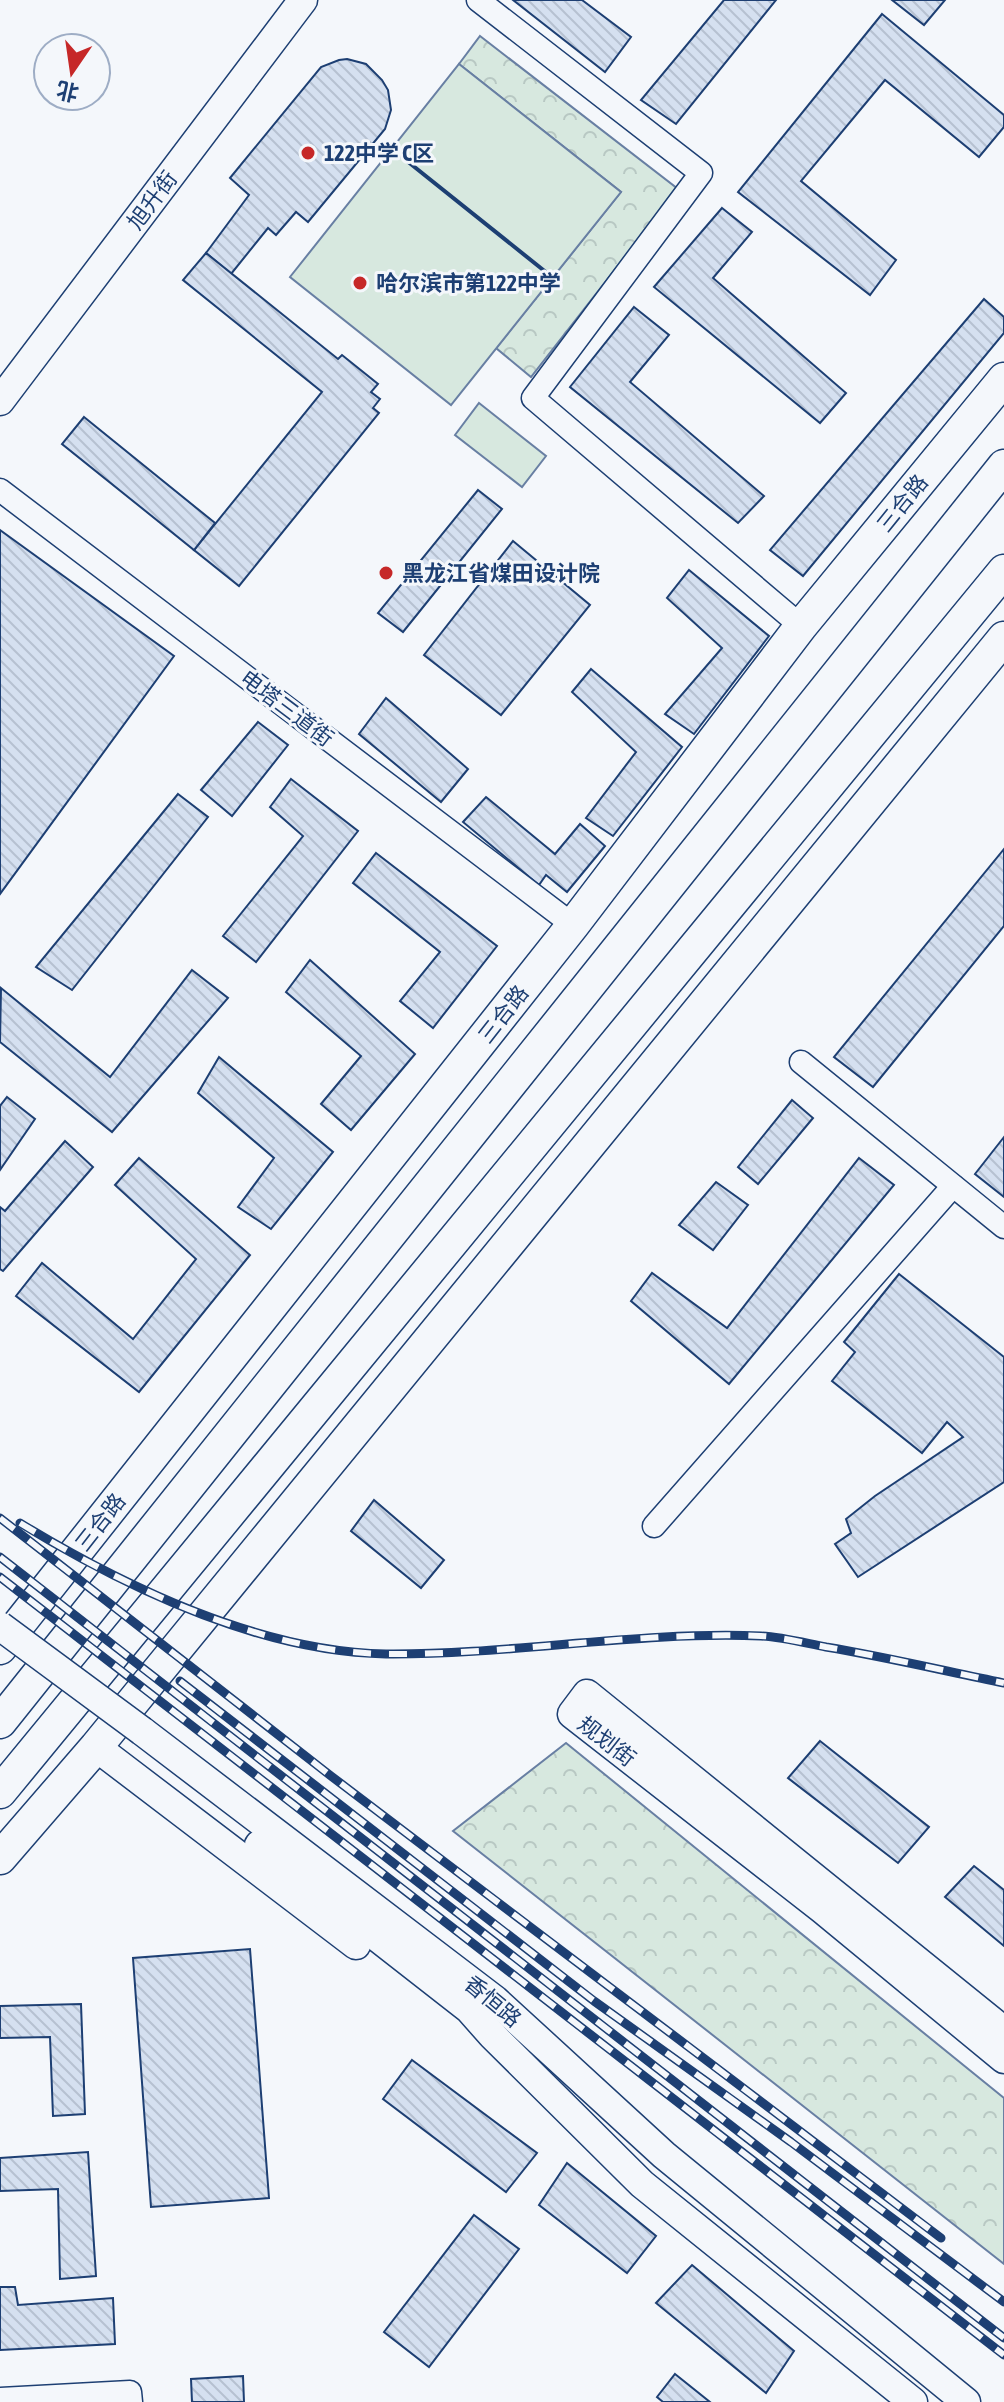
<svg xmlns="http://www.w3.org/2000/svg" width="1004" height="2402" viewBox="0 0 1004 2402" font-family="'Asap Condensed','Noto Sans SC',sans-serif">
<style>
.forest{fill:url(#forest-crowns);stroke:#687fa3;stroke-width:2}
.pitch{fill:#d7e8df;stroke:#687fa3;stroke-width:2}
.building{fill:url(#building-back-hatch);stroke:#1d3f73;stroke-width:2}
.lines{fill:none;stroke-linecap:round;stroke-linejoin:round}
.minor-casing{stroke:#1d3f73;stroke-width:25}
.major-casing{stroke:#1d3f73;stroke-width:31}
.highway-casing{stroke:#1d3f73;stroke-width:35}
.minor{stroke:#f4f7fb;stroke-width:22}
.major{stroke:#f4f7fb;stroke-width:28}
.highway{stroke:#f4f7fb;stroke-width:32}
.rail-casing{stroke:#1d3f73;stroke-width:9}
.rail{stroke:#f4f7fb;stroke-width:6;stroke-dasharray:18;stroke-linecap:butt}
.major-bridge-casing{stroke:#1d3f73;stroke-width:31;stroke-linecap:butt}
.major-bridge{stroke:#f4f7fb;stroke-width:28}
.wall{stroke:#1d3f73;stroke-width:4}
.poi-dot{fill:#c62828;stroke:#f4f7fb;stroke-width:3}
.labels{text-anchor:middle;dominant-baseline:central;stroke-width:6;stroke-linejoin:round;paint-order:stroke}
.poi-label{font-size:22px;font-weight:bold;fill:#1d3f73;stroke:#f4f7fb;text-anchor:start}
.street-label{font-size:22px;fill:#1d3f73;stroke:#f4f7fb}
</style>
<defs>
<pattern id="forest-crowns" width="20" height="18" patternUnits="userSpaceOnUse" patternTransform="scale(2)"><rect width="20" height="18" fill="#d7e8df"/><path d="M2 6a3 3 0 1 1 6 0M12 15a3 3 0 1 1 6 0" fill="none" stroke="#b8c8c3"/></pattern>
<pattern id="building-back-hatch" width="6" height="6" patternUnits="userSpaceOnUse" patternTransform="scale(2)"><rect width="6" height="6" fill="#d5e0f0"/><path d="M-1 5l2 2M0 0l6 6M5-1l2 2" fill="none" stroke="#b6c1d1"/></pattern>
</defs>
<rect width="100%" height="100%" fill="#f4f7fb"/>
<!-- forest -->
<g class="forest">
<polygon points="480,36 678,189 531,377 496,348 621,192 459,64"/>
<polygon points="566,1743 1004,2098 1004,2264 453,1831"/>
</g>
<!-- pitch -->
<g class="pitch">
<polygon points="459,64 621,192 451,405 290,277"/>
<polygon points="479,403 546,456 522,487 455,435"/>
</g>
<!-- building -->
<g class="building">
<polygon points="513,0 582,0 631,37 605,72"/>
<polygon points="724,0 776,0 676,124 641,100"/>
<polygon points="892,0 945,0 924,25"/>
<polygon points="882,14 1004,115 1004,127 979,157 885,80 801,181 896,260 870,295 738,192"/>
<polygon points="347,59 366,64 382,80 388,90 391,110 385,129 308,222 296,212 276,235 268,228 231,274 206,253 249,195 230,178 321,67 339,60"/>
<polygon points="722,208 752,232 713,278 846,393 820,423 654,287"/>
<polygon points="206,253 338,359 342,355 378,384 371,392 380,399 373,408 379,413 239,586 194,550 322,392 183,280"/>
<polygon points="984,299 1004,317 1004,333 803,576 770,550"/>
<polygon points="634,307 669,335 630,382 764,496 738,523 570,387"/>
<polygon points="84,417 215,523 194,550 62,444"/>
<polygon points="478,490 502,509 403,632 378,613"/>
<polygon points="0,530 174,656 0,894"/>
<polygon points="513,541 590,605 501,715 424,655"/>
<polygon points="689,570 769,636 694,734 665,714 722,648 667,598"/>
<polygon points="591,669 682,747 613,836 586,818 636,752 572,692"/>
<polygon points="386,698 468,769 441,802 359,734"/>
<polygon points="258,722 288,745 232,816 201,790"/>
<polygon points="291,779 358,831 256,962 223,936 303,836 270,807"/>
<polygon points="178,794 208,817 72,990 36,967"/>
<polygon points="486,797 555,854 580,824 605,846 567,892 546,875 539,885 463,822"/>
<polygon points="1004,849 1004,926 873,1087 834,1057"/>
<polygon points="376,853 497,946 433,1028 400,1001 440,952 353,883"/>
<polygon points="310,960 415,1054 351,1130 321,1104 361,1056 286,992"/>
<polygon points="192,970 228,998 112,1132 0,1042 1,988 110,1077"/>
<polygon points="219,1057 333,1152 271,1229 238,1207 274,1158 198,1093"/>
<polygon points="7,1097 35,1119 0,1170 0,1106"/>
<polygon points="792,1100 813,1118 758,1184 738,1167"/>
<polygon points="1004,1137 1004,1197 975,1174"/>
<polygon points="65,1141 93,1167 3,1271 0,1269 0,1207 5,1211"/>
<polygon points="139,1158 250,1255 139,1392 16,1296 42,1263 133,1339 196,1259 115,1185"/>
<polygon points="859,1158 894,1185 729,1384 631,1301 652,1273 727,1328"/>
<polygon points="716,1182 748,1205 713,1250 679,1225"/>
<polygon points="899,1274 1004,1357 1004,1482 858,1577 835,1544 851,1533 846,1519 875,1496 963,1437 947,1422 922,1453 832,1381 855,1352 844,1342"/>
<polygon points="374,1500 444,1560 421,1588 351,1531"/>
<polygon points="820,1741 929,1827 898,1863 788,1778"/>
<polygon points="974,1866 1004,1890 1004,1946 945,1897"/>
<polygon points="250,1949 269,2198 151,2207 133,1958"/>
<polygon points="81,2004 85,2114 53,2116 50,2037 0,2038 0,2006"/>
<polygon points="412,2060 537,2153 506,2192 383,2099"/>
<polygon points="88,2152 96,2276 60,2279 58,2189 0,2191 0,2158"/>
<polygon points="567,2163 656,2236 627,2273 539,2205"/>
<polygon points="474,2215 519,2249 429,2367 384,2332"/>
<polygon points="692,2265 794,2351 766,2393 656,2303"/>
<polygon points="0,2287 15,2287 18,2305 113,2298 115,2344 0,2350"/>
<polygon points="675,2374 710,2402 663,2402 657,2397"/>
<polygon points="243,2376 244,2402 192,2402 191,2379"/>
</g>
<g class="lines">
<!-- minor casing -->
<g class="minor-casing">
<g id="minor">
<polyline points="478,0 701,173 533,398 801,626"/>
<polyline points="0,490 573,925"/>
<polyline points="801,1062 1004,1227"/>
<polyline points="654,1526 953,1186"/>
<polyline points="0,2399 130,2392 131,2402"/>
</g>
</g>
<!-- major casing -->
<g class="major-casing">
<g id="major">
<polyline points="0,401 303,0"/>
<polyline points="142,1731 495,2000 664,2155 966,2402"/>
<polyline points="96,1747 356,1945"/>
<polyline points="259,1845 469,2009 492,2035 642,2184 913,2402"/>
<polyline points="1004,2031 587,1694 572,1714 822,1909 1004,2059"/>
</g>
</g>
<!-- highway casing -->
<g class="highway-casing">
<g id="highway">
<polyline points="0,1648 573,925 801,626 1004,379"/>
<polyline points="0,1722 1004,466"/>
<polyline points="0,1792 1004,571"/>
<polyline points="0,1858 96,1747 1004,638"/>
</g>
</g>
<!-- minor -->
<use href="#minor" class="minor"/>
<!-- major -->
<use href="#major" class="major"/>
<!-- highway -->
<use href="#highway" class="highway"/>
<!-- rail casing -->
<g class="rail-casing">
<g id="rail">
<polyline points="0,1518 331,1776 941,2238"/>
<path d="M20,1523C125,1587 261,1652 386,1654C511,1655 636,1631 761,1636C782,1637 805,1643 826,1647C886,1657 945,1671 1004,1683"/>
<polyline points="0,1557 1004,2338"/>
<polyline points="0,1577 1004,2355"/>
<polyline points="180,1681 594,2001 791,2142 1004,2302"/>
</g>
</g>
<!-- rail -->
<use href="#rail" class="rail"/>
<!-- major-bridge casing -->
<g class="major-bridge-casing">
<polyline id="major-bridge" points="0,1626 142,1731"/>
</g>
<!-- major-bridge -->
<use href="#major-bridge" class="major-bridge"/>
<!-- wall -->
<polyline class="wall" points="392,149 552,277"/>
</g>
<!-- markers -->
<g class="poi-dot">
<circle cx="308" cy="153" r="8"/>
<circle cx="360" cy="283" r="8"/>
<circle cx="386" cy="573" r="8"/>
</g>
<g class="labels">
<!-- poi labels -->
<g class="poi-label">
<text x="324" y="153">122中学 C区</text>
<text x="376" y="283">哈尔滨市第122中学</text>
<text x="402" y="573">黑龙江省煤田设计院</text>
</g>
<!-- street labels -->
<g class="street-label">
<text transform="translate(152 200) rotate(-53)">旭升街</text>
<text transform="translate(902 503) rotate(-51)">三合路</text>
<text transform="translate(287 708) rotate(37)">电塔三道街</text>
<text transform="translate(503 1014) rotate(-52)">三合路</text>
<text transform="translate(100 1522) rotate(-52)">三合路</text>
<text transform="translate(607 1741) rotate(38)">规划街</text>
<text transform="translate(493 2001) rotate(40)">香恒路</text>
</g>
</g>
<!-- north arrow -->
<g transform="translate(72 72) rotate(193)"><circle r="38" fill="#f4f7fb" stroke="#9eadc5" stroke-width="2"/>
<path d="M0-6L14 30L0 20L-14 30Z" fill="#c62828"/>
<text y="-12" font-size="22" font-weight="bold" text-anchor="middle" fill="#1d3f73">北</text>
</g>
</svg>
